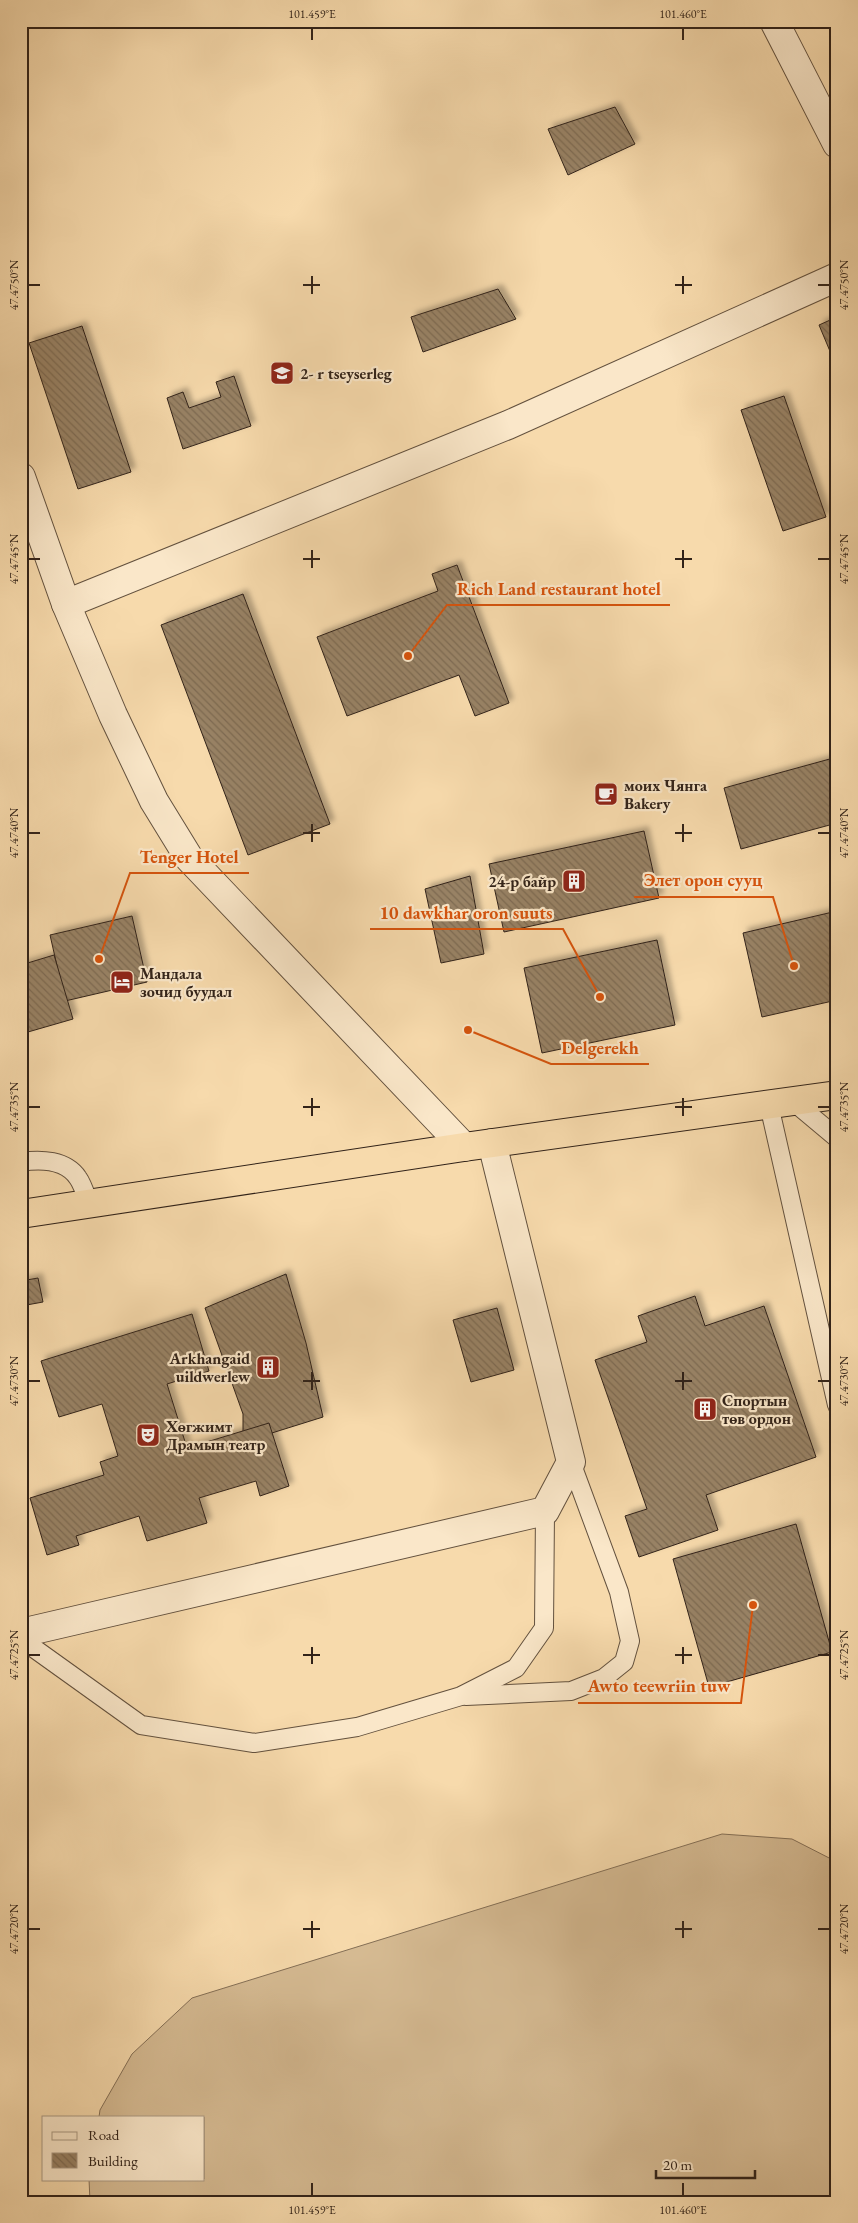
<svg xmlns="http://www.w3.org/2000/svg" width="858" height="2223" viewBox="0 0 858 2223" font-family="'EB Garamond',serif">
<style>
.pitch{fill:#d6bb93;stroke:#846f56}
.building{fill:url(#building-back-hatch);stroke:#322319;filter:url(#shadow)}
.lines{fill:none;stroke-linecap:round;stroke-linejoin:round}
.service-casing{stroke:#63513e;stroke-width:20}
.minor-casing{stroke:#63513e;stroke-width:30}
.tertiary-casing{stroke:#63513e;stroke-width:30}
.trunk-casing{stroke:#322319;stroke-width:30}
.service{stroke:#fae7c9;stroke-width:18}
.minor{stroke:#fae7c9;stroke-width:28}
.tertiary{stroke:#fae7c9;stroke-width:28}
.trunk{stroke:#f7daac;stroke-width:28}
.ticks{fill:none;stroke:#322319;stroke-width:2}
.labels{text-anchor:middle;dominant-baseline:central;stroke-width:4.5;stroke-linejoin:round;paint-order:stroke}
.poi-label{font-size:16px;font-weight:bold;fill:#322319;stroke:#fae7c9;text-anchor:start}
.leader{fill:none;stroke:#d6540d;stroke-width:2}
.callout-dot{fill:#d6540d;stroke:#fae7c9;stroke-width:2}
.callout-label{font-size:18px;text-anchor:middle;font-weight:bold;fill:#d6540d;stroke:#fae7c9;stroke-width:4.5;stroke-linejoin:round;paint-order:stroke}
.neatline{fill:none;stroke:#322319;stroke-width:2}
.ticks-label{font-size:12px;text-anchor:middle;fill:#322319}
</style>
<defs>
<pattern id="building-back-hatch" width="6" height="6" patternUnits="userSpaceOnUse" patternTransform="scale(1.25)"><rect width="6" height="6" fill="#988265"/><path d="M-1 5l2 2M0 0l6 6M5-1l2 2" fill="none" stroke="#7d6a52"/></pattern>
<filter id="shadow"><feDropShadow dx="4.5" dy="-4.5" stdDeviation="2.5" flood-color="#0004"/></filter>
</defs>
<rect width="100%" height="100%" fill="#f7daac"/>
<filter id="stains"><feTurbulence type="fractalNoise" baseFrequency=".004" numOctaves="4"/><feColorMatrix values="0 0 0 0 .2 0 0 0 0 .09 0 0 0 0 .02 0 0 0 .5 -.17"/></filter>
<radialGradient id="worn" r=".72"><stop offset=".6" stop-color="#630" stop-opacity="0"/><stop offset="1" stop-color="#630" stop-opacity=".3"/></radialGradient>
<!-- pitch -->
<polygon class="pitch" points="722,1834 792,1839 837,1862 837,2202 90,2202 89,2179 204,2179 204,2117 99,2117 100,2110 132,2054 192,1998"/>
<!-- building -->
<g class="building">
<polygon points="615,107 635,144 568,175 548,129"/>
<polygon points="498,289 516,319 423,352 411,317"/>
<polygon points="837,317 837,368 819,325"/>
<polygon points="82,326 131,472 78,489 29,343"/>
<polygon points="234,376 251,426 183,449 167,398 183,392 189,408 221,397 216,382"/>
<polygon points="784,396 826,517 783,531 741,410"/>
<polygon points="837,513 837,528 831,516"/>
<polygon points="457,565 509,703 475,716 459,675 347,716 317,637 438,591 432,574"/>
<polygon points="243,594 330,824 248,855 161,625"/>
<polygon points="837,757 837,823 741,849 724,788"/>
<polygon points="644,831 659,898 504,932 489,864"/>
<polygon points="470,876 484,954 441,963 425,889"/>
<polygon points="837,911 837,1000 762,1017 743,933"/>
<polygon points="132,916 147,982 65,1001 50,935"/>
<polygon points="657,940 675,1025 542,1053 524,968"/>
<polygon points="54,955 73,1019 21,1034 21,965"/>
<polygon points="286,1274 306,1343 323,1417 243,1442 243,1414 205,1308"/>
<polygon points="38,1278 43,1302 21,1306 21,1281"/>
<polygon points="695,1296 705,1326 764,1306 816,1457 706,1495 718,1530 639,1557 625,1516 647,1509 595,1360 647,1342 638,1316"/>
<polygon points="497,1308 514,1370 471,1382 453,1320"/>
<polygon points="192,1314 209,1371 167,1384 187,1448 269,1423 289,1486 260,1496 256,1481 199,1498 207,1523 147,1541 139,1516 76,1536 79,1545 47,1555 30,1498 104,1475 100,1462 118,1456 102,1404 59,1417 41,1361"/>
<polygon points="796,1524 832,1652 709,1687 673,1559"/>
</g>
<g class="lines">
<!-- service casing -->
<g class="service-casing">
<g id="service">
<polyline points="794,1102 837,1138"/>
<polyline points="769,1105 837,1405"/>
<path d="M21,1162C41,1159 66,1160 78,1178C83,1185 86,1196 89,1204"/>
<polyline points="21,1639 141,1725 254,1743 357,1727 461,1696 516,1668 544,1628 545,1511"/>
<polyline points="466,1696 571,1691 604,1678 624,1662 630,1641 619,1592 571,1462"/>
</g>
</g>
<!-- minor casing -->
<g class="minor-casing">
<g id="minor">
<polyline points="21,477 66,604 113,715 154,801 189,858 464,1147"/>
<polyline points="66,604 508,425 837,277"/>
<polyline points="21,1633 545,1511 571,1462 492,1143"/>
</g>
</g>
<!-- tertiary casing -->
<g class="tertiary-casing">
<polyline id="tertiary" points="774,21 837,144"/>
</g>
<!-- trunk casing -->
<g class="trunk-casing">
<polyline id="trunk" points="21,1214 464,1147 837,1095"/>
</g>
<!-- service -->
<use href="#service" class="service"/>
<!-- minor -->
<use href="#minor" class="minor"/>
<!-- tertiary -->
<use href="#tertiary" class="tertiary"/>
<!-- trunk -->
<use href="#trunk" class="trunk"/>
</g>
<!-- ticks -->
<path class="ticks" d="M312,28V40M683,28V40M312,276V294M683,276V294M28,285H40M303,285H320M675,285H692M818,285H830M312,550V568M683,550V568M28,559H40M303,559H320M675,559H692M818,559H830M312,824V842M683,824V842M28,833H40M303,833H320M675,833H692M818,833H830M312,1098V1116M683,1098V1116M28,1107H40M303,1107H320M675,1107H692M818,1107H830M312,1372V1390M683,1372V1390M28,1381H40M303,1381H320M675,1381H692M818,1381H830M312,1647V1664M683,1647V1664M28,1655H40M303,1655H320M675,1655H692M818,1655H830M312,1921V1938M683,1921V1938M28,1929H40M303,1929H320M675,1929H692M818,1929H830M312,2183V2196M683,2183V2196"/>
<!-- icons -->
<defs>
<g id="school-square" transform="scale(1.25)"><rect x="-9" y="-9" width="18" height="18" rx="4" fill="#8f2418" stroke="#fae7c9"/><path d="M0-5L7-2L0 1L-7-2ZM-4 1L0 2.5L4 1V4Q0 6-4 4Z" fill="#fff"/></g>
<g id="cafe-square" transform="scale(1.25)"><rect x="-9" y="-9" width="18" height="18" rx="4" fill="#8f2418" stroke="#fae7c9"/><path d="M-5.5-4.5H6V0H3Q3 3.5 0 3.5H-2.5Q-5.5 3.5-5.5 0ZM3-3.2v2h1.7v-2ZM-6 4.5H4V6H-6Z" fill="#fff"/></g>
<g id="building-square" transform="scale(1.25)"><rect x="-9" y="-9" width="18" height="18" rx="4" fill="#8f2418" stroke="#fae7c9"/><path d="M-4-6H4V6H1V3H-1V6H-4ZM-2.5-4.3h1.7v1.8h-1.7ZM.8-4.3h1.7v1.8H.8ZM-2.5-1h1.7V.8h-1.7ZM.8-1h1.7V.8H.8Z" fill="#fff"/></g>
<g id="hotel-square" transform="scale(1.25)"><rect x="-9" y="-9" width="18" height="18" rx="4" fill="#8f2418" stroke="#fae7c9"/><path d="M-6-4.5h1.5V1H6V5H4.5V3h-9V5H-6ZM-4 0a1.8 1.8 0 1 1 3.6 0ZM.5 0V-2.5h3Q6-2.5 6 0Z" fill="#fff"/></g>
<g id="theatre-square" transform="scale(1.25)"><rect x="-9" y="-9" width="18" height="18" rx="4" fill="#8f2418" stroke="#fae7c9"/><path d="M-5-5.5Q0-4 5-5.5V0Q5 5 0 6Q-5 5-5 0ZM-3.3-2.5H-1v1.5H-3.3ZM1-2.5H3.3v1.5H1ZM-2.8 1Q0 5.5 2.8 1Z" fill="#fff"/></g>
</defs>
<g fill-rule="evenodd">
<use href="#school-square" x="282" y="373"/>
<use href="#cafe-square" x="606" y="794"/>
<use href="#building-square" x="574" y="881"/>
<use href="#hotel-square" x="122" y="982"/>
<use href="#building-square" x="268" y="1367"/>
<use href="#building-square" x="705" y="1409"/>
<use href="#theatre-square" x="148" y="1435"/>
</g>
<g class="labels">
<!-- poi labels -->
<g class="poi-label">
<text x="300" y="373">2- r tseyserleg</text>
<text x="624" y="785">моих Чянга<tspan x="624" dy="18">Bakery</tspan></text>
<text x="556" y="881" text-anchor="end">24-р байр</text>
<text x="140" y="973">Мандала<tspan x="140" dy="18">зочид буудал</tspan></text>
<text x="250" y="1358" text-anchor="end">Arkhangaid<tspan x="250" dy="18">uildwerlew</tspan></text>
<text x="722" y="1400">Спортын<tspan x="722" dy="18">төв ордон</tspan></text>
<text x="166" y="1426">Хөгжимт<tspan x="166" dy="18">Драмын театр</tspan></text>
</g>
</g>
<!-- callouts -->
<path class="leader" d="M408 656L447 605H670M99 959L130 873H249M794 966L773 897H634M600 997L563 929H370M468 1030L551 1064H649M753 1605L741 1703H578"/>
<g class="callout-dot">
<circle cx="408" cy="656" r="5"/>
<circle cx="99" cy="959" r="5"/>
<circle cx="794" cy="966" r="5"/>
<circle cx="600" cy="997" r="5"/>
<circle cx="468" cy="1030" r="5"/>
<circle cx="753" cy="1605" r="5"/>
</g>
<g class="callout-label">
<text x="559" y="595">Rich Land restaurant hotel</text>
<text x="189" y="863">Tenger Hotel</text>
<text x="703" y="886">Элет орон сууц</text>
<text x="466" y="919">10 dawkhar oron suuts</text>
<text x="600" y="1054">Delgerekh</text>
<text x="659" y="1692">Awto teewriin tuw</text>
</g>
<!-- margin -->
<rect width="858" height="2223" fill="none" stroke="#f7daac" stroke-width="55"/>
<!-- legend -->
<rect x="42" y="2116" width="162" height="65" fill="#fae7c9" stroke="#aa9983"/>
<rect x="52" y="2132" width="25" height="8" fill="#fae7c9" stroke="#aa9983"/>
<text x="88" y="2140" font-size="15" fill="#322319">Road</text>
<rect x="52" y="2153" width="25" height="15" fill="url(#building-back-hatch)" stroke="#aa9983"/>
<text x="88" y="2166" font-size="15" fill="#322319">Building</text>
<!-- scale -->
<path d="M656 2170v8h99v-8" fill="none" stroke="#322319" stroke-width="2.5"/>
<text x="663" y="2170" font-size="15" fill="#322319" stroke="#fae7c9" stroke-width="4" paint-order="stroke">20 m</text>
<rect x="28" y="28" width="802" height="2168" class="neatline"/>
<g class="ticks-label">
<text x="312" y="18">101.459°E</text>
<text x="683" y="18">101.460°E</text>
<text transform="translate(14 285) rotate(-90)" y="4">47.4750°N</text>
<text transform="translate(844 285) rotate(-90)" y="4">47.4750°N</text>
<text transform="translate(14 559) rotate(-90)" y="4">47.4745°N</text>
<text transform="translate(844 559) rotate(-90)" y="4">47.4745°N</text>
<text transform="translate(14 833) rotate(-90)" y="4">47.4740°N</text>
<text transform="translate(844 833) rotate(-90)" y="4">47.4740°N</text>
<text transform="translate(14 1107) rotate(-90)" y="4">47.4735°N</text>
<text transform="translate(844 1107) rotate(-90)" y="4">47.4735°N</text>
<text transform="translate(14 1381) rotate(-90)" y="4">47.4730°N</text>
<text transform="translate(844 1381) rotate(-90)" y="4">47.4730°N</text>
<text transform="translate(14 1655) rotate(-90)" y="4">47.4725°N</text>
<text transform="translate(844 1655) rotate(-90)" y="4">47.4725°N</text>
<text transform="translate(14 1929) rotate(-90)" y="4">47.4720°N</text>
<text transform="translate(844 1929) rotate(-90)" y="4">47.4720°N</text>
<text x="312" y="2214">101.459°E</text>
<text x="683" y="2214">101.460°E</text>
</g>
<rect width="100%" height="100%" filter="url(#stains)"/>
<rect width="100%" height="100%" fill="url(#worn)"/>
</svg>
